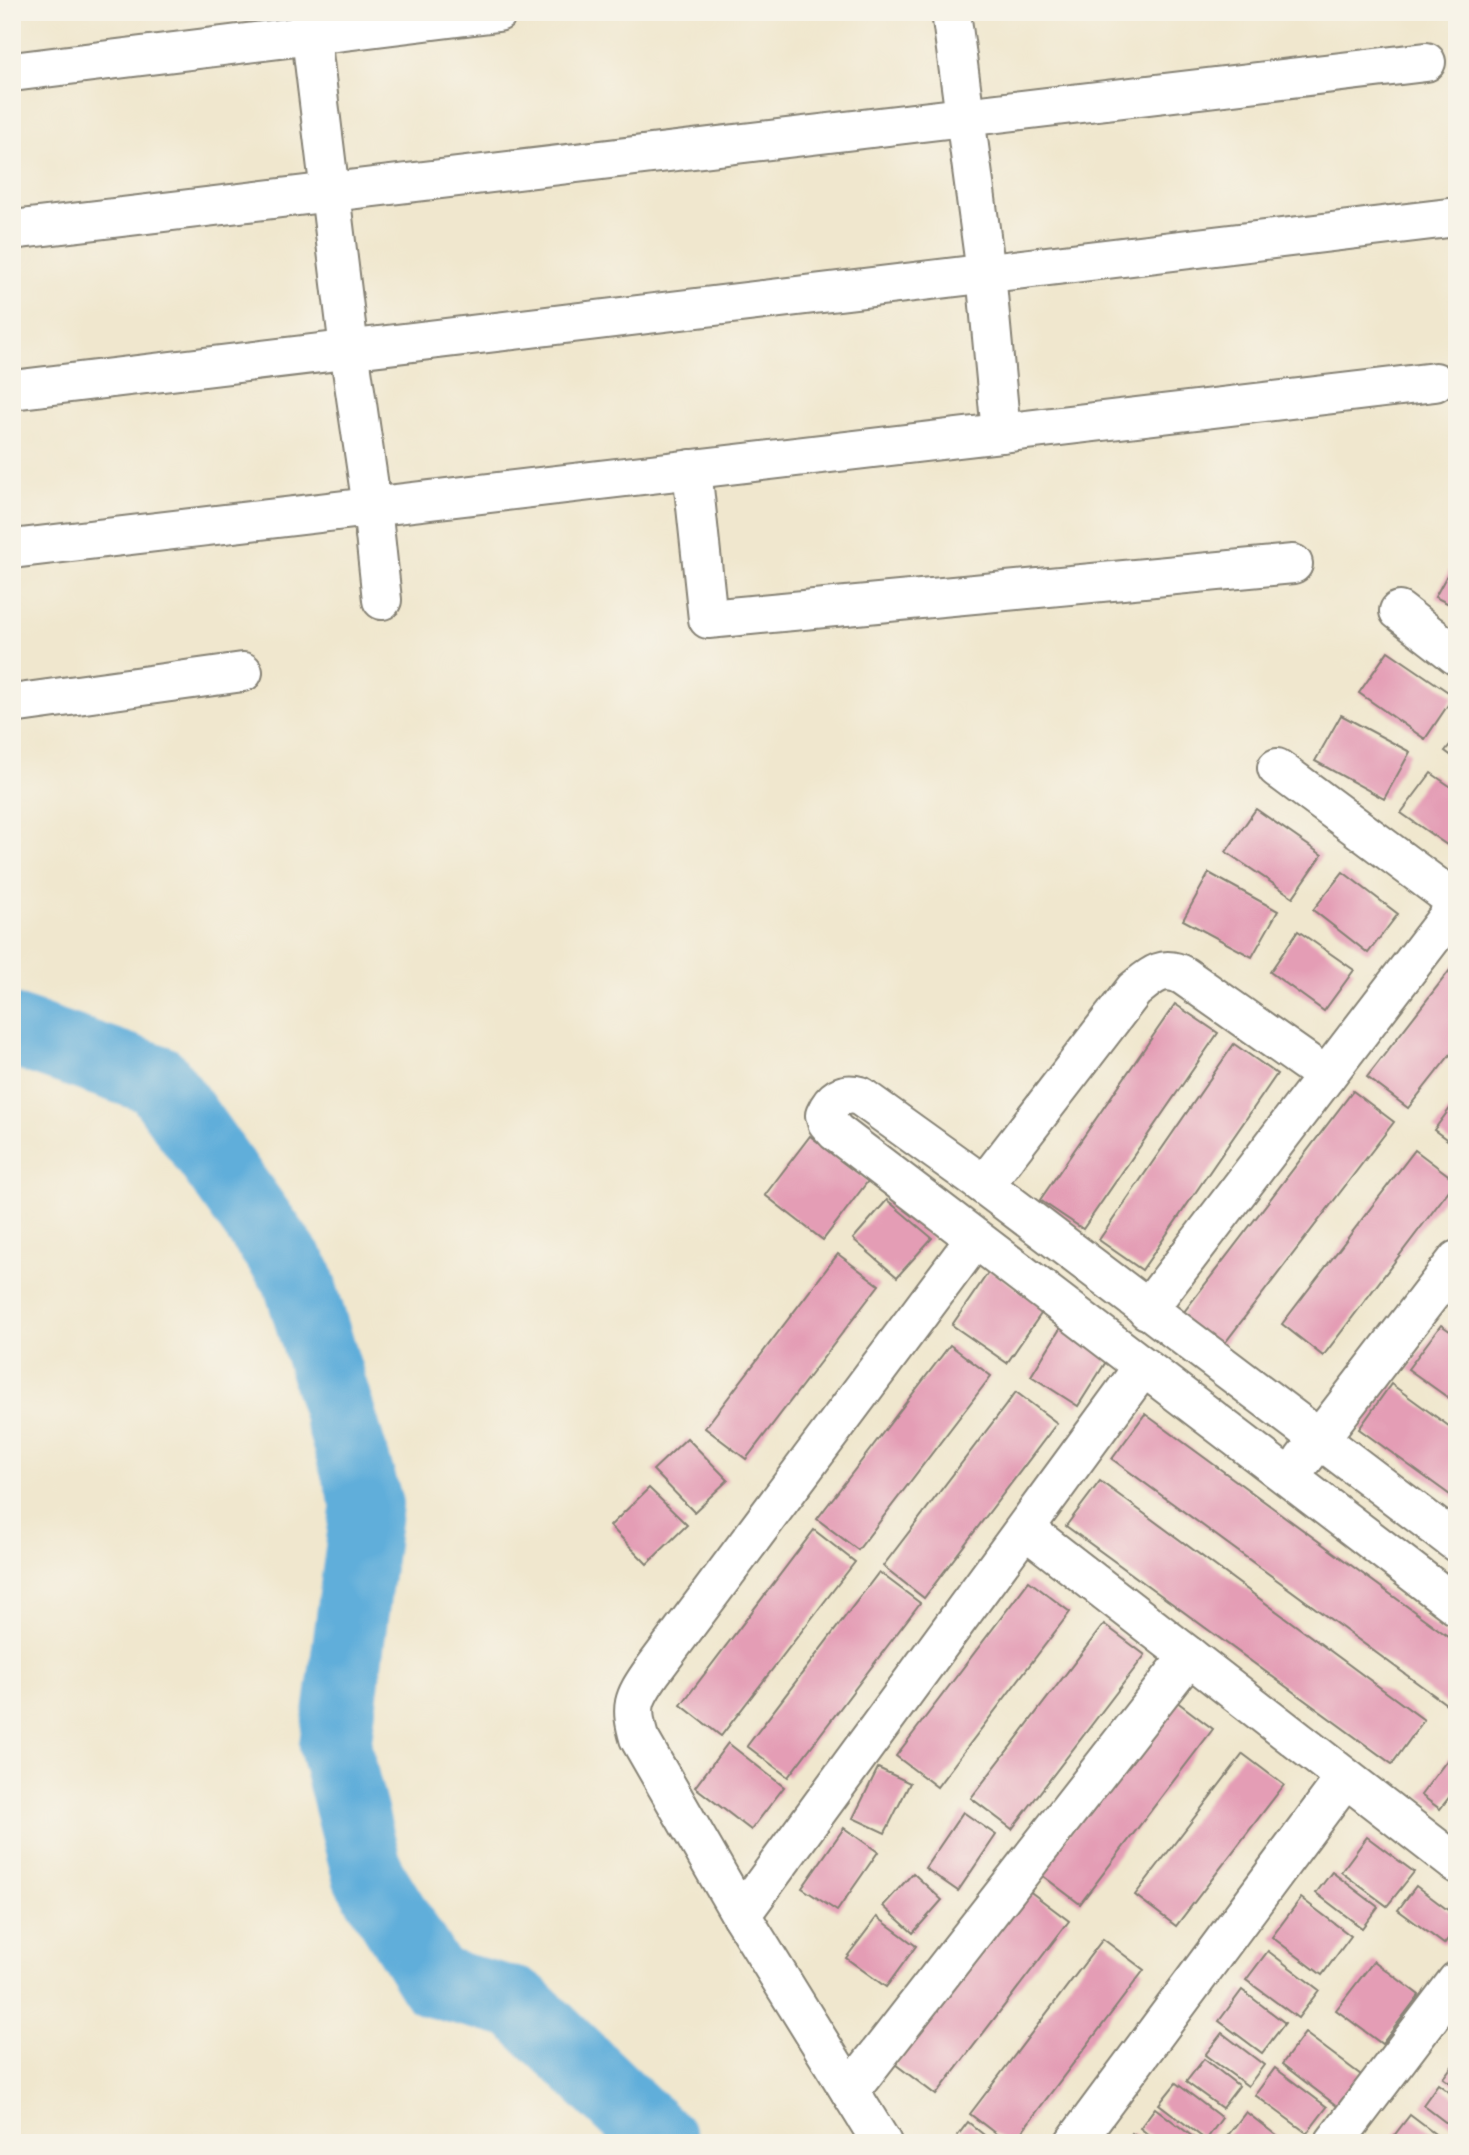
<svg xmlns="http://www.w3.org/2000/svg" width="1469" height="2155" viewBox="0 0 1469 2155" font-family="'Old Standard TT',serif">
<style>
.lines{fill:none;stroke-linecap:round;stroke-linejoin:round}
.river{stroke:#61aeda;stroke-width:72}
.building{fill:#e49db5}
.street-casing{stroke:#868275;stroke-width:42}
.street{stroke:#fff;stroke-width:38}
</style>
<rect width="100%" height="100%" fill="#f7f3e8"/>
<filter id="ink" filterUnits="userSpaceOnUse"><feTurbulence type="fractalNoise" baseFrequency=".0143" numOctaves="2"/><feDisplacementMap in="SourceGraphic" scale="14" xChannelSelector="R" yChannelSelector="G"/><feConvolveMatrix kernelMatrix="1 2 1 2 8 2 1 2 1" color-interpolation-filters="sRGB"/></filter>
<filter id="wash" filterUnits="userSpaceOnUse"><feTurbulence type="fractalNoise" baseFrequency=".00686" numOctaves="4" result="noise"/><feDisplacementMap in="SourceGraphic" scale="28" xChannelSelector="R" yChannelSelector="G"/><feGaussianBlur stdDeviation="1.57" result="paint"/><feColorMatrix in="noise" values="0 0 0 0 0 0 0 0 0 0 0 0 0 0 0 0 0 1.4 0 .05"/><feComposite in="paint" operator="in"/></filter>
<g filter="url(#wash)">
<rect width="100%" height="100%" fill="#f0e7ce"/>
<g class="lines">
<!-- river -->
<polyline class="river" points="12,1030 157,1080 297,1276 367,1504 335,1746 368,1875 434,1982 518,2004 663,2143"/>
</g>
<g id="blocks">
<!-- building -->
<g class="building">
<polygon points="1457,557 1457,608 1435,597"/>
<polygon points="1388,651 1454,696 1425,739 1359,693"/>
<polygon points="1341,715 1410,752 1384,799 1315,761"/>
<polygon points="1457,736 1457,760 1445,751"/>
<polygon points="1431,773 1457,791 1457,852 1401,813"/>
<polygon points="1256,809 1322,855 1293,897 1226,852"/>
<polygon points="1343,872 1398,914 1368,953 1313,910"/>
<polygon points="1209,873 1278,911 1252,957 1183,920"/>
<polygon points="1298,931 1354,970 1324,1011 1270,972"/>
<polygon points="1457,961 1457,1046 1408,1108 1367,1077"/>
<polygon points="1175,1004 1218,1033 1083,1229 1040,1200"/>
<polygon points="1234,1044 1277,1074 1142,1270 1099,1240"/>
<polygon points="1353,1091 1394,1122 1218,1352 1177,1321"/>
<polygon points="1457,1099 1457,1147 1434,1130"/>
<polygon points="810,1136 868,1181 823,1240 765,1195"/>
<polygon points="1415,1150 1456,1181 1323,1356 1282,1324"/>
<polygon points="887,1200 932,1238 897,1277 853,1239"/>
<polygon points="838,1254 879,1285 746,1459 705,1428"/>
<polygon points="990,1270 1045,1308 1007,1363 952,1325"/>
<polygon points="1066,1319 1114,1349 1078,1406 1031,1376"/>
<polygon points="1441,1325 1457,1336 1457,1404 1408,1369"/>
<polygon points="950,1345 991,1376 858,1550 817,1519"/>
<polygon points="1391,1384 1457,1432 1457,1500 1359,1429"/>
<polygon points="1016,1392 1057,1423 924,1598 883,1566"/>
<polygon points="1145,1414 1457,1643 1457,1712 1112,1459"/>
<polygon points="687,1438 728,1480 694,1512 653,1470"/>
<polygon points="1100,1481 1424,1720 1392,1764 1066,1526"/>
<polygon points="649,1488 687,1525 647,1564 610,1526"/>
<polygon points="814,1530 855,1562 721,1736 681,1705"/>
<polygon points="879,1572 920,1603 788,1777 747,1746"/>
<polygon points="1029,1581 1070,1612 937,1787 896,1756"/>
<polygon points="1104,1624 1145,1655 1012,1829 971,1798"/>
<polygon points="1172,1698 1213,1729 1080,1904 1039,1873"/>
<polygon points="728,1743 784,1787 751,1830 695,1787"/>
<polygon points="1457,1747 1457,1787 1440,1809 1421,1795"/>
<polygon points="1243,1754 1284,1785 1176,1926 1135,1895"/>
<polygon points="878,1768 910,1783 885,1833 853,1818"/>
<polygon points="963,1812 996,1835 958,1891 925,1868"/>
<polygon points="844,1828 878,1852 837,1911 802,1888"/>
<polygon points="1367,1837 1414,1872 1387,1906 1341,1872"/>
<polygon points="1332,1872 1378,1907 1362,1928 1316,1893"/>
<polygon points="913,1873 942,1900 913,1933 883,1906"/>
<polygon points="1416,1886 1457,1917 1457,1927 1444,1944 1398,1910"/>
<polygon points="1028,1890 1069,1921 936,2095 895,2064"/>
<polygon points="1301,1898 1351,1936 1322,1975 1272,1937"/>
<polygon points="877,1917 916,1946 886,1987 846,1958"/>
<polygon points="1103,1939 1144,1970 1013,2143 1008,2143 970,2114"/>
<polygon points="1268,1951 1319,1990 1298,2018 1246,1980"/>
<polygon points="1374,1961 1419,1995 1382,2044 1336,2010"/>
<polygon points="1242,1990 1285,2023 1262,2053 1219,2021"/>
<polygon points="1222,2033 1264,2065 1248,2086 1205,2055"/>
<polygon points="1305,2033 1361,2075 1337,2106 1282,2064"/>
<polygon points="1204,2059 1239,2086 1222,2108 1186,2082"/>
<polygon points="1457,2060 1457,2088 1443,2078"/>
<polygon points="1275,2068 1327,2107 1307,2133 1255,2095"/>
<polygon points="1176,2083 1222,2118 1206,2140 1159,2104"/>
<polygon points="1438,2084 1457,2098 1457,2131 1423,2105"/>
<polygon points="1155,2108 1201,2143 1159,2143 1140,2128"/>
<polygon points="1246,2112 1286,2143 1222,2143"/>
<polygon points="1410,2115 1447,2143 1400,2143 1393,2137"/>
<polygon points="968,2122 994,2143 952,2143"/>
<polygon points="1132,2133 1145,2143 1125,2143"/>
</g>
</g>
</g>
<g filter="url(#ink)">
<use href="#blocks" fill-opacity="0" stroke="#868275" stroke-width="2"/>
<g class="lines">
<!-- street casing -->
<g class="street-casing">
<g id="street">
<polyline points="308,12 349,349 372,507 382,600"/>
<polyline points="951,12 986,273 1001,433"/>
<polyline points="12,72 498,12"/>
<polyline points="12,230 1426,62"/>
<polyline points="12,390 1457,217"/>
<polyline points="692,469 708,619 1293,564"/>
<polyline points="12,549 1435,382"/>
<polyline points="1399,611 1457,656"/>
<polyline points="12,704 243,672"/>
<polyline points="1277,768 1457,902"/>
<path d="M984,1185L1134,990C1151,976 1163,964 1184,976L1326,1076"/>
<polyline points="1147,1310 1457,905"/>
<polyline points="1303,1460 1457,1260"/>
<polyline points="1025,1529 1457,1864"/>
<path d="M1457,1543L984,1185L860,1096C842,1091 832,1099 825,1115L827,1122L836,1132L1457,1606"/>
<polyline points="741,1915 1143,1367"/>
<polyline points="850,2091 1189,1656"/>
<path d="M882,2143L741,1915L639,1738C630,1706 633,1699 651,1673L975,1239"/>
<polyline points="1074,2143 1345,1778"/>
<polyline points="1334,2143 1457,1981"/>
</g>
</g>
<!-- street -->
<use href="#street" class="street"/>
</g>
</g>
<!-- margin -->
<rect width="1469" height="2155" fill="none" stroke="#f7f3e8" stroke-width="42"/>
</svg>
